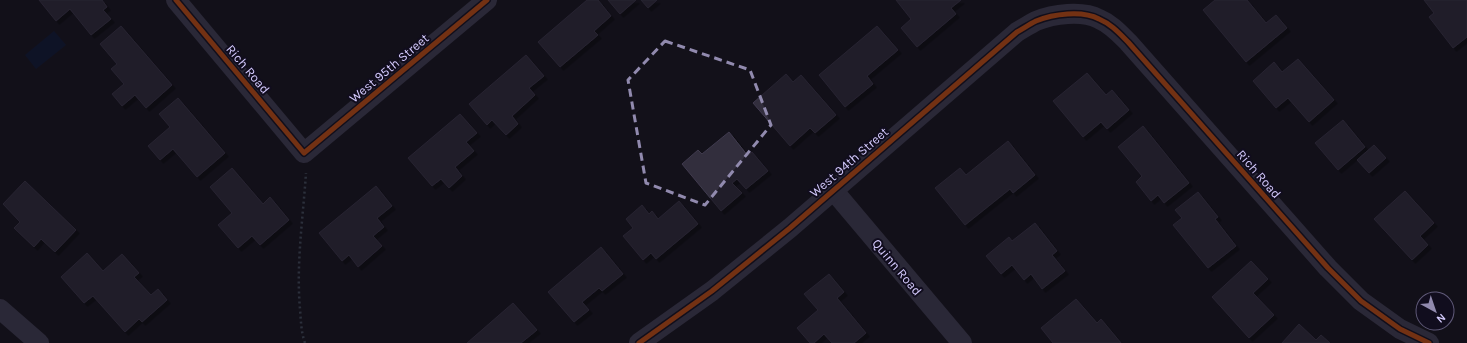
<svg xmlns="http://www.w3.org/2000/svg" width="1467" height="343" viewBox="0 0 1467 343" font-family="Karla,sans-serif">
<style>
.water{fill:#0b1737}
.building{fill:#312e3d;stroke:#403a4e;filter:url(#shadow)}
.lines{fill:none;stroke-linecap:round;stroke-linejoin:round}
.path{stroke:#4c5866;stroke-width:2.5;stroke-dasharray:2 3;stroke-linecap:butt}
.street{stroke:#48455b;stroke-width:20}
.cycleway-casing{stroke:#110d1e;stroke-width:8}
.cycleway{stroke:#e8590c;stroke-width:5}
.marked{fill:none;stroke:#918aae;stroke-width:3;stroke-dasharray:8 5;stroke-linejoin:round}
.labels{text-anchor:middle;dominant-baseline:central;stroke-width:4;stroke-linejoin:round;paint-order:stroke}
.street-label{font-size:13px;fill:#d5cbfe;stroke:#110d1e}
</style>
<defs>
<filter id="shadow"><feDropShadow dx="3.5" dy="3.5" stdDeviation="0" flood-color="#0009"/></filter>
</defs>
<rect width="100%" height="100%" fill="#13111a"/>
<!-- water -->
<polygon class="water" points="54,31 66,45 36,69 25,55"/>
<!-- building -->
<g class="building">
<polygon points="39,0 102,0 107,7 103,10 111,19 91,35 70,9 56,21"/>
<polygon points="587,0 598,0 611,16 594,31 598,35 560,67 538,42"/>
<polygon points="608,0 636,0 620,14"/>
<polygon points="641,0 657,0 648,8"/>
<polygon points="896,0 961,0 951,8 956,14 917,47 901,28 911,19"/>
<polygon points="1215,0 1247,0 1266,23 1276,15 1287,28 1246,62 1203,10"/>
<polygon points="1424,0 1467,0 1467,37 1453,48 1429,17 1434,13"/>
<polygon points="121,26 172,85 146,108 135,95 122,106 112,94 124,84 111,69 117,64 100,44"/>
<polygon points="877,26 898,50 867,76 873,84 845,107 819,75"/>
<polygon points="526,55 544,76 529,88 535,95 512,116 518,124 506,135 492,120 487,125 469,104"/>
<polygon points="1298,59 1334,100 1309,122 1288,98 1276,108 1253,81 1274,62 1282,72"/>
<polygon points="1087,73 1106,95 1112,90 1129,110 1107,129 1101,122 1083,137 1053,101"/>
<polygon points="786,74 793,82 801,75 836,115 815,133 810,128 790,146 753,103"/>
<polygon points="178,98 225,153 197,177 173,149 160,160 148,146 170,127 159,114"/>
<polygon points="460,114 477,133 466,142 474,151 455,167 462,176 449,188 441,179 432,186 408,158"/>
<polygon points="1343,120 1365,147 1338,170 1315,143"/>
<polygon points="1143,126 1189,183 1164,203 1158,195 1151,201 1136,182 1142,176 1118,147"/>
<polygon points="729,132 748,156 752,152 768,171 746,189 737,179 732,183 742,193 721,211 682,164 698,150 702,154"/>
<polygon points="1008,141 1035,175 1013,193 1010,189 965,225 935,188 960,168 966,175"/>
<polygon points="1374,145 1386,158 1369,173 1357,160"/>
<polygon points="232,168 263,204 270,197 289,220 260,245 252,236 238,248 218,225 232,213 210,187"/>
<polygon points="25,181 76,230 55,252 41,239 34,247 14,228 20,222 3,204"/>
<polygon points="376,186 392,206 377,218 384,227 373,236 382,246 358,267 349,255 342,261 319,233"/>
<polygon points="1405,191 1434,223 1420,236 1428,245 1412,260 1374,219"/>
<polygon points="1198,192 1218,217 1215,219 1236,246 1208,268 1173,225 1182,218 1175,210"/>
<polygon points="679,201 698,224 656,259 651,253 643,260 623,236 633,228 626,219 642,205 649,214 652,211 658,219"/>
<polygon points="1035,223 1057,251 1052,255 1065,271 1042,289 1031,274 1024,280 1012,265 1001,274 986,256 1009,237 1012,241"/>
<polygon points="601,247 623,274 602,291 599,288 582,302 589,310 574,322 548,292"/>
<polygon points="87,253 103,271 122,254 139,273 134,277 151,295 158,289 167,300 142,322 139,319 125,332 93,296 84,303 61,277"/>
<polygon points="1251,261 1268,279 1253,293 1274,315 1249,338 1212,297"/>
<polygon points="829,274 844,292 837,298 866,333 854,343 832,343 824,334 814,343 810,343 797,328 818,310 804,294"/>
<polygon points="1076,299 1097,323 1101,319 1121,343 1053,343 1041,328"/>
<polygon points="513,303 537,330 521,343 467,343"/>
<polygon points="1299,324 1316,340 1321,335 1330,343 1282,343"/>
</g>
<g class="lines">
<!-- path -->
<path class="path" d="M305,343C301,332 301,321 300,309C296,264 303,218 306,173"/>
<!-- street -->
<g class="street">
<polyline points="176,0 304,153 487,0"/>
<polyline points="833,190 962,343"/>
<polyline points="0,309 39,343"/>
<path d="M639,343L712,291L790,228L1017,32C1024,28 1030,24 1036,21C1053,14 1082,10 1099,19C1111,24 1119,33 1128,42L1328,268L1361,301L1400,329L1429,343"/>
</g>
<!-- cycleway casing -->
<g class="cycleway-casing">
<g id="cycleway">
<polyline points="176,0 304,153 487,0"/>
<path d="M639,343L712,291L790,228L1017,32C1024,28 1030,24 1036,21C1053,14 1082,10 1099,19C1111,24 1119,33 1128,42L1328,268L1361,301L1400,329L1429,343"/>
</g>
</g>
<!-- cycleway -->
<use href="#cycleway" class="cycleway"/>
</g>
<!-- marked area -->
<path d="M0 0H1467V343H0ZM665,41L750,70L771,125L705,205L646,183L628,80Z" fill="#13111a" fill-opacity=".55" fill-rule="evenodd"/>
<path class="marked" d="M665,41L750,70L771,125L705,205L646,183L628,80Z"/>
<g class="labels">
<!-- street labels -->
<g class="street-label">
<text transform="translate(389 68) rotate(-40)">West 95th Street</text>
<text transform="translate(248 69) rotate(50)">Rich Road</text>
<text transform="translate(849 162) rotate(-41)">West 94th Street</text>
<text transform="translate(1259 174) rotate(49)">Rich Road</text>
<text transform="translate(897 267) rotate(50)">Quinn Road</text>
</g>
</g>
<!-- north arrow -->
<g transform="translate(1435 311) rotate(140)"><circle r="19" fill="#110d1e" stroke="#5f5978"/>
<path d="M0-3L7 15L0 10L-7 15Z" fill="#918aae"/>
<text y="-6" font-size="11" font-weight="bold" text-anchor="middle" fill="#d5cbfe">N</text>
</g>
</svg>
